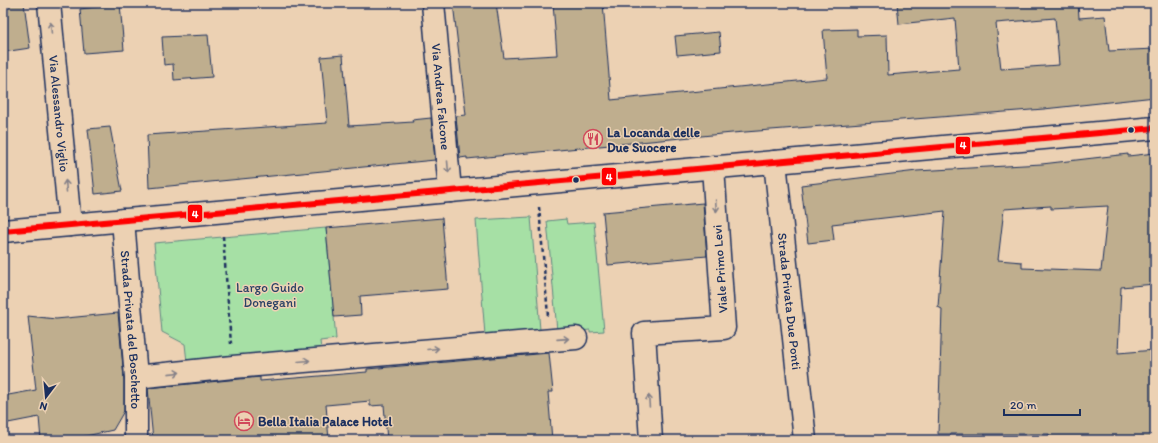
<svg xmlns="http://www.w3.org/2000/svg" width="1158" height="443" viewBox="0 0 1158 443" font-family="Itim,sans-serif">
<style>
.green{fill:#a6e0a5;stroke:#608882}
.building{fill:#bfae8e;stroke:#1b2f5e;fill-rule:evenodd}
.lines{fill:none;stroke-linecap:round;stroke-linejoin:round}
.street-casing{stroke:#1b2f5e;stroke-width:25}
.secondary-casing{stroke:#1b2f5e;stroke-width:25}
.path{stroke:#1b2f5e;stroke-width:2.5;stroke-dasharray:4 3;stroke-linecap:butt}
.street{stroke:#ecd1b3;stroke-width:22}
.secondary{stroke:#ecd1b3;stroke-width:22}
.bus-1-casing{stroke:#ecd1b3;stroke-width:9}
.bus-1{stroke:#f00;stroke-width:6}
.oneway{stroke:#848088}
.bus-dot{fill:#1b2f5e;stroke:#ecd1b3;stroke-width:1.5}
.labels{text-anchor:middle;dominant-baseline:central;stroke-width:3;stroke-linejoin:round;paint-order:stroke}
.street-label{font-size:13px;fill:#1b2f5e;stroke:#ecd1b3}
.poi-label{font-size:13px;font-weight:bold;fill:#1b2f5e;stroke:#ecd1b3;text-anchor:start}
.park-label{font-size:13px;fill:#294165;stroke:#ecd1b3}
.line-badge{stroke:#ecd1b3;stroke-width:1.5}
.badge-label{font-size:11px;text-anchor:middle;font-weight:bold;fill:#fff}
</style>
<rect width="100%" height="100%" fill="#ecd1b3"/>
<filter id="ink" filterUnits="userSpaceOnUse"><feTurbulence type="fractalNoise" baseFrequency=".025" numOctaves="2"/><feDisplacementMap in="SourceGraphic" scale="8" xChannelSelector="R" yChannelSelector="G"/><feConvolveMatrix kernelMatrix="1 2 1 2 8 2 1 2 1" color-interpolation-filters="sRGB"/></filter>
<g filter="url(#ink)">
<!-- green -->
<g class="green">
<polygon points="531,217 540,330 485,335 476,220"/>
<polygon points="566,219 567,224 594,222 604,331 590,332 590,330 560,333 557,331 547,221"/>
<polygon points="326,228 336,339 320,341 322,359 187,362 185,344 162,332 154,243"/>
</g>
<!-- building -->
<g class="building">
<polygon points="13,3 24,3 30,48 3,52 3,4"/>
<path d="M453,3H496L504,58L557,55L553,3H603L611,100L827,78L823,30L857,29V36L887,35L888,75L959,69L955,18L899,24L897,3H1078L1079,18L1105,16L1109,51L1155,49V97L1044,109L732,133L467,159V157L460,158L456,116L466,115ZM1055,18L1059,65L1001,69L996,23Z"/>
<polygon points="120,4 124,50 84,53 80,9"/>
<polygon points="719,32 721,51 677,55 675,36"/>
<polygon points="208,35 212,77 174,80 173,64 164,65 162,37"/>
<polygon points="343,55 349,126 413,122 412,120 431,118 435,160 149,188 147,135 327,123 321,57"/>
<polygon points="110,127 122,191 95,194 88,129"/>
<path d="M1155,153V284L1121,287L1118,353L1155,350V440H1049V434H938L942,309L938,307L945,211L832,224L834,240L808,243L801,185L917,171L1042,164L1128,154V156ZM1051,206V209L1108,206L1101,271L1022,268V262L998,260L1004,209Z"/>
<polygon points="703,203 707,256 608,265 603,212"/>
<polygon points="442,218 448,289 360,296 361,315 334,317 326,228"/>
<polygon points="118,313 124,378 124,411 113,430 68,440 41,440 39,417 3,424 3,396 36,390 28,316 56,319"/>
<polygon points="549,353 553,392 548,392 552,440 387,440 384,405 370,406 370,401 326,405 329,440 153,440 148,388 260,377 260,381 367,372 367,369"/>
</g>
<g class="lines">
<!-- street casing -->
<g class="street-casing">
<g id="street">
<path id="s1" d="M49,3L70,225"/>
<path id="s2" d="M433,3L450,191"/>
<path id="s3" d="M775,162L805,440"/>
<path id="s4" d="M123,220L136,377V440"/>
<polyline points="136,377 233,367 576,338"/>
<polyline points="651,440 644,333 724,328 713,167"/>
</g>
</g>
<!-- secondary casing -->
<g class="secondary-casing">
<polyline id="secondary" points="3,231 1155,128"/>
</g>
<!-- path -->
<g class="path">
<polyline points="539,207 548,316"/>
<polyline points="223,236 231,344"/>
</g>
<!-- street -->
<use href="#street" class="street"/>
<!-- secondary -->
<use href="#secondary" class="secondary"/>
<!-- bus-1 casing -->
<g class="bus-1-casing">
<polyline id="bus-1" points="3,231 1155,128"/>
</g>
<!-- bus-1 -->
<use href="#bus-1" class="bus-1"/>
</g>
<!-- one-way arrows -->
<defs><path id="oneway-shaft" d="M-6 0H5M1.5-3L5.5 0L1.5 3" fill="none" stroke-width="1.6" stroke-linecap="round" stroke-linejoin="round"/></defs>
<g class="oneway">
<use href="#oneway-shaft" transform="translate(51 28) rotate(-95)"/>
<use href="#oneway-shaft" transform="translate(448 167) rotate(85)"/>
<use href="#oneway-shaft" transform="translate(66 186) rotate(-95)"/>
<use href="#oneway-shaft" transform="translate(716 206) rotate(86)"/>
<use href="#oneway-shaft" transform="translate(563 339) rotate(-4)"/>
<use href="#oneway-shaft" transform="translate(433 349) rotate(-5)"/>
<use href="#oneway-shaft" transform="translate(304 361) rotate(-5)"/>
<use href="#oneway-shaft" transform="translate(174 373) rotate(-6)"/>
<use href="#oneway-shaft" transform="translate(649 401) rotate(-94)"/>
</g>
</g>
<!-- icons -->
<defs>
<g id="restaurant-ring" transform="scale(1)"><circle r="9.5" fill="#ecd1b3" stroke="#d1495b" stroke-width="1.5"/><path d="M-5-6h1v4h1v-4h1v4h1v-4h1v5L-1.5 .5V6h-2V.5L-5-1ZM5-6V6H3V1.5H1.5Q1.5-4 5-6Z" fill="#d1495b"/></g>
<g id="hotel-ring" transform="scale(1)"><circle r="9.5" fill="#ecd1b3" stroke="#d1495b" stroke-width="1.5"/><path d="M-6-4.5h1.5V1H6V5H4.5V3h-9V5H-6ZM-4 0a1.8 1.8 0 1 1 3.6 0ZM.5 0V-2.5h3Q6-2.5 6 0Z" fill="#d1495b"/></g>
</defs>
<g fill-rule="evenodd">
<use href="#restaurant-ring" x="593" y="139"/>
<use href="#hotel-ring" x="244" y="421"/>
</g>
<!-- markers -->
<g class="bus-dot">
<circle cx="1131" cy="130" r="3.5"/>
<circle cx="576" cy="180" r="3.5"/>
</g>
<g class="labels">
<!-- street labels -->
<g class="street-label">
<text stroke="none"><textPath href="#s2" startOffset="94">Via Andrea Falcone</textPath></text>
<text stroke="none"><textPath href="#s1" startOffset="111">Via Alessandro Viglio</textPath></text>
<text transform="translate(720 269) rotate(-94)">Viale Primo Levi</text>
<text stroke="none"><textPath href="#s3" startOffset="140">Strada Privata Due Ponti</textPath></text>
<text stroke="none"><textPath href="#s4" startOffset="110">Strada Privata del Boschetto</textPath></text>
</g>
<!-- poi labels -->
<g class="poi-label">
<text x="607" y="132">La Locanda delle<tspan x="607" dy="15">Due Suocere</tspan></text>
<text x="258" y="421">Bella Italia Palace Hotel</text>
</g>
<!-- park labels -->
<g class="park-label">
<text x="270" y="287">Largo Guido<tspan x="270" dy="15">Donegani</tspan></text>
</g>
</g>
<g class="line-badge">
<rect x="955" y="136" width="16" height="19" rx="4" fill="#f00"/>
<rect x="601" y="167" width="16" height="19" rx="4" fill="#f00"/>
<rect x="187" y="204" width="16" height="19" rx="4" fill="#f00"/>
</g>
<g class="badge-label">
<text x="963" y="149">4</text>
<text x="609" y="181">4</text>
<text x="195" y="218">4</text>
</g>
<!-- margin -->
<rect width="1158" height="443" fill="none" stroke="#ecd1b3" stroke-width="16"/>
<rect x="8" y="8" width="1142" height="427" fill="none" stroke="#1b2f5e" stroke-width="1.5" filter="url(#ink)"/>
<!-- north arrow -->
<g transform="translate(46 397) rotate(196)" stroke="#ecd1b3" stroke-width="3" paint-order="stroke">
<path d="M0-3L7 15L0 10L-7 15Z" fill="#1b2f5e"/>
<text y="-6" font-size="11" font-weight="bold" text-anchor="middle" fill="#1b2f5e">N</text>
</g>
<!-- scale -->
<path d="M1004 409v6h76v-6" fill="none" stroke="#1b2f5e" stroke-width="2"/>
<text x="1010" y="409" font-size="12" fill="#1b2f5e" stroke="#ecd1b3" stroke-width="3" paint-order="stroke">20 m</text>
</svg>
